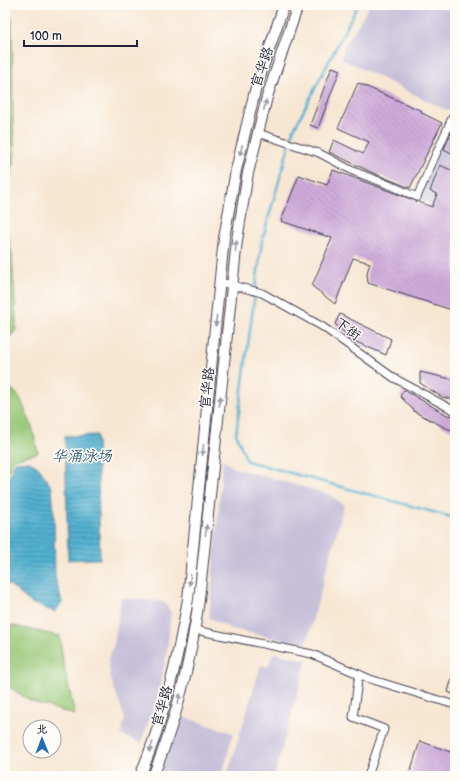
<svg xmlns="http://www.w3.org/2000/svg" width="460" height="781" viewBox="0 0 460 781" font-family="'Balsamiq Sans','LXGW WenKai TC',sans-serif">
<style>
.industrial{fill:#c6c0d9}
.grass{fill:#95c675;stroke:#5c7458}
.water{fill:url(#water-rules);stroke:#3a6986}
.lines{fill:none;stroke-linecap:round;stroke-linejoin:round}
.stream{stroke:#52b0d0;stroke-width:2.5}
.building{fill:url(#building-back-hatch)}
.minor-casing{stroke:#423f52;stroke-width:9}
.secondary-casing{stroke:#423f52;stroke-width:12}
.minor{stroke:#fff;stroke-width:7}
.secondary{stroke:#fff;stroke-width:10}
.oneway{fill:#9c9ca7}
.labels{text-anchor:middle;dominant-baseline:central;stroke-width:3;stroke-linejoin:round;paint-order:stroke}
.street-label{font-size:14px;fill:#22223b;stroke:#fdfcf7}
.water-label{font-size:15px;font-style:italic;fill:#355b77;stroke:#fdfcf7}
</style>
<defs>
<pattern id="water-rules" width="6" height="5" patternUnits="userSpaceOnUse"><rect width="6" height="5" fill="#52b0d0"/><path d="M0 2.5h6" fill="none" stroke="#448faa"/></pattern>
<pattern id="building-back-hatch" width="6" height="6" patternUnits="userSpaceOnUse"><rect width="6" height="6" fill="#cfabda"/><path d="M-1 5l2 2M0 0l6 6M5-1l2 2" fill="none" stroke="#b193bc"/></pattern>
</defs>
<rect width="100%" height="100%" fill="#fdfcf7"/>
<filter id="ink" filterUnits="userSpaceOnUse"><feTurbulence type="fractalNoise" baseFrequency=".025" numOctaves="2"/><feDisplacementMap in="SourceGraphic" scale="8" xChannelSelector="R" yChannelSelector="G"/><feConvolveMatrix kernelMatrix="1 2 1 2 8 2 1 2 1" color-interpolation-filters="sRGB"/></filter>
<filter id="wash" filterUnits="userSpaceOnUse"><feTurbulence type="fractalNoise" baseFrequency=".012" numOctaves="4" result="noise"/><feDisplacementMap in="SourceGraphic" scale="16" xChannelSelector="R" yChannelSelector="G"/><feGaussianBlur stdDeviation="0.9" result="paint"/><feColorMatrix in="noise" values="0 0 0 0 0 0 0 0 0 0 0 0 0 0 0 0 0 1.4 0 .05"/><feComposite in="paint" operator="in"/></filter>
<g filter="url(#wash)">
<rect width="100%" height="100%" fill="#f7e6d2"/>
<!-- industrial -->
<g class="industrial">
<polygon points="370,5 455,5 455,106 448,111 342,59 344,47"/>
<polygon points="455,110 455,228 428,219 431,204 413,197 449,115"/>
<polygon points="223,459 234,468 328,494 344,505 306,645 232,629 209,618"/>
<polygon points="121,598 164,602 171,612 167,651 161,685 141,743 121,735 125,719 110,676 108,660 114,644"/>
<polygon points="273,653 307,660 274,776 227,776 261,665 268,667"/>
<polygon points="181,716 233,733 222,776 159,776"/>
</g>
<!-- grass -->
<g class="grass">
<polygon points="5,13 12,19 13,126 15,154 12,174 5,180"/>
<polygon points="5,219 12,254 16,319 16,330 5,343"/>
<polygon points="5,383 19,396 32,426 38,453 14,459 5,478"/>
<polygon points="5,624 60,636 63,661 75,715 30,701 5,684"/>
</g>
<!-- water -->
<g class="water">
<polygon points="97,435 100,559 68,560 65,436"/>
<polygon points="29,461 39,468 52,488 54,515 55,577 62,602 55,612 31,603 10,585 5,584 5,520 8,481 15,462"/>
</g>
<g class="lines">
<!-- stream -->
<polyline class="stream" points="358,5 293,131 262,241 236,434 247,461 455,518"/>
</g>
<g id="blocks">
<!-- building -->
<g class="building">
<polygon points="332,67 340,70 318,128 310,125"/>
<polygon points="358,83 422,111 422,113 442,123 410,188 371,172 329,152 334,140 363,154 369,142 338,128"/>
<polygon points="455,124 455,155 444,149"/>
<polygon points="440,165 455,172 455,311 368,283 367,273 370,263 353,258 335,304 312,286 332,238 281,221 299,175 327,185 333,170 432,207 437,194 430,191"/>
<polygon points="340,314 391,339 386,355 354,341 335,324"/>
<polygon points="420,372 455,380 455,400 442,397 420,383"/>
<polygon points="404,390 447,415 455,416 455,430 448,429 415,412 400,396"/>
<polygon points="453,674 455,674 455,695 448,692"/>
<polygon points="420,741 450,752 455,741 455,776 409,776"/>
</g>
</g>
</g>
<g filter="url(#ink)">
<use href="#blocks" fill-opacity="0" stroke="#423f52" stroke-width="1"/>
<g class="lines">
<!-- minor casing -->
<g class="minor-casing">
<g id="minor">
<polyline points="258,133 319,153 353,171 392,186 417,197 452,118 455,115"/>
<polyline points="220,282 262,293 323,327 394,378 455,411"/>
<polyline points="195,630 312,654 370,679 455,705"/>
<polyline points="359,674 353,717 384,729 368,776"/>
</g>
</g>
<!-- secondary casing -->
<g class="secondary-casing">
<g id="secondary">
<path d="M140,776C164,719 178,659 188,599L224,238L236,170L255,91L284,5"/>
<path d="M153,776C177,719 191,660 199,599L237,240L248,173L267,97L298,5"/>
</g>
</g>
<!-- minor -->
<use href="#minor" class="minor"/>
<!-- secondary -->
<use href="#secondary" class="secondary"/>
</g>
<!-- one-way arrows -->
<defs><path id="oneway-solid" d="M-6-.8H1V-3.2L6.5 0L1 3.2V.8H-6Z"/></defs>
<g class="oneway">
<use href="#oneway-solid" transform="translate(265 105) rotate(-76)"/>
<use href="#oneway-solid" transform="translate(241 150) rotate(104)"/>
<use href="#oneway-solid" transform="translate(236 246) rotate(-84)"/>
<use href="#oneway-solid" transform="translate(216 321) rotate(96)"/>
<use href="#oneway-solid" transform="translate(220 401) rotate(-84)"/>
<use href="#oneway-solid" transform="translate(203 450) rotate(96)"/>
<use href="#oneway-solid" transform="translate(206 530) rotate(-84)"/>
<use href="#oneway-solid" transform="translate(190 580) rotate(96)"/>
<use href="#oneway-solid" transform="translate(179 699) rotate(-76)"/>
<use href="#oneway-solid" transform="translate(151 747) rotate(109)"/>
</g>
</g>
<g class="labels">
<!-- street labels -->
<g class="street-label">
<text transform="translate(262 67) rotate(-71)">官华路</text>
<text transform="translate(348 329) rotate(36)">下街</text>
<text transform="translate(207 388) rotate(-84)">官华路</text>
<text transform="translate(162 706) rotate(-74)">官华路</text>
</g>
<!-- water labels -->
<g class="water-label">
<text x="82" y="456">华涌泳场</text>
</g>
</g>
<!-- margin -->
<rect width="460" height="781" fill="none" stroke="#fdfcf7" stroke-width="20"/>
<!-- north arrow -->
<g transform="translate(42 739) rotate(359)"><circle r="19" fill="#fdfcf7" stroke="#a5a5ac"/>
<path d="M0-3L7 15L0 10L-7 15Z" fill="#1f6fb2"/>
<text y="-6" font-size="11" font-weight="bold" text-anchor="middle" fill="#22223b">北</text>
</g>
<!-- scale -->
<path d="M24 40v6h113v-6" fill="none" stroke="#22223b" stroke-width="2"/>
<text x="30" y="40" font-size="12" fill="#22223b" stroke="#fdfcf7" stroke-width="3" paint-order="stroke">100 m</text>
</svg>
